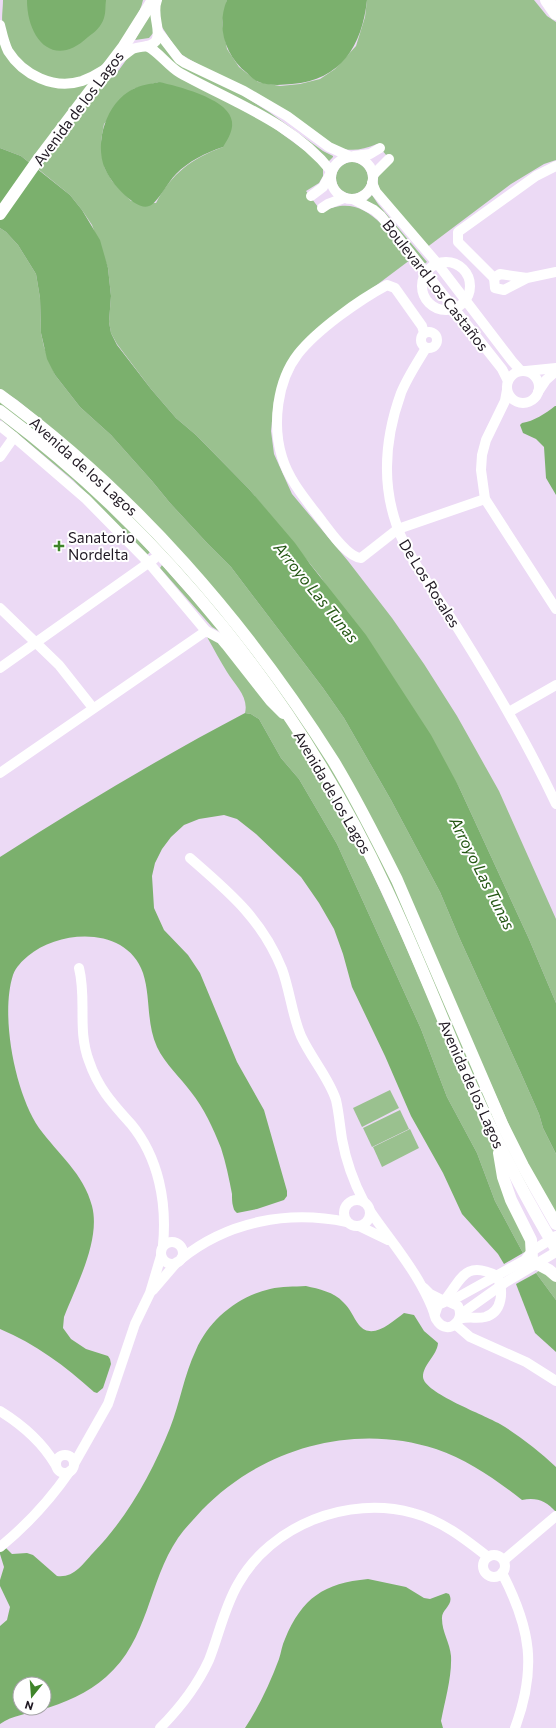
<svg xmlns="http://www.w3.org/2000/svg" width="556" height="1728" viewBox="0 0 556 1728" font-family="Commissioner,sans-serif">
<style>
.green{fill:#9ac18f;fill-rule:evenodd}
.water{fill:#7bb06d;fill-rule:evenodd}
.lines{fill:none;stroke-linecap:round;stroke-linejoin:round}
.minor{stroke:#fff;stroke-width:10}
.tertiary{stroke:#fff;stroke-width:12}
.secondary{stroke:#fff;stroke-width:14}
.poi-dot{fill:#3f852a;stroke:#fff;stroke-width:1.5}
.labels{text-anchor:middle;dominant-baseline:central;stroke-width:4;stroke-linejoin:round;paint-order:stroke}
.street-label{font-size:15px;fill:#1f1822;stroke:#fff}
.poi-label{font-size:15px;fill:#1f1822;stroke:#fff;text-anchor:start}
.water-label{font-size:16px;font-style:italic;fill:#245714;stroke:#fff}
</style>
<rect width="100%" height="100%" fill="#ecdaf5"/>
<!-- green -->
<g class="green">
<path d="M3,0H143C140,14 131,26 123,38C114,51 105,66 90,74C67,86 31,77 15,56C11,51 4,34 3,28C1,19 3,9 3,0Z"/>
<path d="M162,0H227L222,23L227,49L239,67L258,82L280,86L300,84L320,79L335,69L356,46L365,17L367,0H534L547,16L556,22V160L544,164L511,184L426,248C413,233 374,197 378,178C380,171 385,166 391,161L377,144C362,150 351,152 336,147L179,53L160,24L159,5Z"/>
<polygon points="151,11 154,32 149,38 135,40"/>
<polygon points="0,41 26,75 91,81 30,163 21,156 0,148"/>
<polygon points="158,41 269,112 323,151 333,156 333,157 328,162 182,70 166,57 155,45"/>
<path d="M147,48L274,128L315,158L323,168V176L319,183L306,191L321,211C327,209 334,207 340,206C372,202 393,238 410,260L310,335L274,401L271,431L274,454L292,494L348,561L392,618L424,664L457,716L499,791L556,919V1003L529,939L459,787L320,576L249,489L196,435L176,418L151,389L117,344L111,333L109,322L111,296L108,268L92,225L82,210L70,195L38,169L93,92L116,74L132,52ZM159,82L223,147C191,159 172,173 156,203L131,201L112,181L105,169L102,155L101,140L104,124L133,89Z"/>
<circle cx="352" cy="178" r="16"/>
<polygon points="372,195 378,204 427,262 424,264 365,202"/>
<polygon points="0,228 6,232 18,245 36,274 40,298 41,333 44,347 55,375 80,407 111,435 152,481 170,503 208,544 231,567 323,688 344,718 391,800 440,892 459,937 520,1071 539,1114 543,1128 556,1154 556,1217 519,1148 434,955 285,680 62,437 17,400 0,389"/>
<path d="M0,399C49,433 91,473 132,515C195,578 252,646 302,720C334,768 361,819 387,871L516,1164L550,1231L528,1194L506,1152L383,873C358,822 330,771 299,723C247,647 188,577 122,512C84,473 45,436 0,405Z"/>
<polygon points="0,416 75,476 150,552 147,555 73,480 0,419"/>
<polygon points="162,565 222,633 212,627 160,568"/>
<path d="M207,637L217,639L292,729L339,807L371,870L403,940L494,1150L527,1236V1251L523,1253L495,1201L477,1153L447,1097L421,1029L337,844L299,779L281,758L259,719L251,714L245,713C249,697 235,685 227,672C220,661 214,649 207,637Z"/>
<polygon points="390,1090 399,1108 362,1127 353,1108"/>
<polygon points="400,1110 409,1129 372,1147 363,1128"/>
<polygon points="410,1129 419,1148 382,1167 373,1147"/>
<polygon points="542,1268 556,1278 556,1300 536,1273"/>
</g>
<!-- water -->
<g class="water">
<path d="M27,0H106C105,6 106,12 104,18C101,27 95,32 88,37C53,70 27,38 27,0Z"/>
<path d="M227,0H367C362,46 341,80 292,84C282,85 269,86 259,82C255,81 250,76 247,73C225,56 216,26 227,0Z"/>
<path d="M159,82C177,86 225,98 231,118C235,128 228,139 223,147C205,153 189,161 176,174C168,182 157,204 149,206C142,209 133,202 128,198C119,190 110,180 105,169C94,142 106,103 133,89C141,85 150,84 159,82Z"/>
<polygon points="0,148 21,156 70,195 82,210 100,240 108,268 111,296 109,322 111,333 117,345 151,389 176,418 196,435 249,489 295,543 310,564 366,635 431,735 459,787 529,939 556,1003 556,1154 543,1128 539,1114 520,1071 459,937 440,892 391,800 344,718 323,688 231,567 208,544 170,503 152,481 111,435 80,407 55,375 47,359 41,333 40,298 36,274 18,245 6,232 0,228"/>
<path d="M555,406H556V495L546,478L544,447L536,439L523,433L520,425L522,423C534,421 545,414 555,406Z"/>
<path d="M245,713L251,714L259,719L281,758L299,779L337,844L421,1029L447,1097L477,1153L495,1201L523,1253L504,1264L498,1254L462,1214L443,1173L411,1116L385,1056L352,987L343,954L334,929L319,903L301,877L256,834L237,819L224,815L199,819L184,825L171,837L162,849L155,863L152,876L154,908L164,930L188,955L200,973L237,1062L264,1110L287,1191V1196L284,1200L257,1209L237,1213C234,1210 234,1210 233,1206C232,1203 232,1198 232,1194C229,1179 226,1163 221,1148C213,1128 204,1108 191,1092C180,1077 165,1064 157,1047C146,1023 151,998 143,973C127,926 60,929 28,956C22,961 16,967 13,975C0,1015 15,1093 39,1128C58,1154 84,1174 92,1206C101,1240 76,1286 64,1317L63,1328L71,1339L86,1349L108,1356L110,1359L111,1364L103,1388L97,1393L94,1392C65,1366 36,1344 0,1329V857C80,806 161,757 245,713Z"/>
<polygon points="536,1273 556,1300 556,1352 535,1333 516,1284"/>
<path d="M306,1286C319,1289 334,1292 343,1302C350,1308 353,1317 359,1325C372,1341 392,1322 404,1313L414,1315L424,1331L438,1343C437,1356 423,1364 423,1377C424,1393 485,1415 500,1424C520,1436 539,1451 556,1467V1512C546,1501 537,1497 522,1500C495,1479 468,1460 436,1449C354,1422 262,1448 202,1510C194,1519 185,1528 178,1538C148,1582 149,1640 106,1677C88,1693 64,1703 41,1710C27,1714 13,1715 0,1724V1626L7,1620L10,1607L0,1586V1580L4,1567L0,1554V1542L12,1554L27,1553L33,1555L57,1576C74,1578 82,1565 93,1553C127,1518 152,1473 170,1428C180,1403 184,1375 196,1350C209,1320 238,1296 270,1289C282,1286 294,1287 306,1286ZM20,1684H44V1708H20Z"/>
<path d="M368,1579L406,1587L424,1598L430,1599L446,1593L449,1594C455,1605 441,1609 442,1619C442,1632 450,1643 451,1656C452,1677 445,1700 441,1721L443,1728H245C259,1707 270,1683 279,1659C281,1653 282,1645 285,1639C302,1598 324,1583 368,1579Z"/>
</g>
<g class="lines">
<!-- minor -->
<g class="minor">
<path d="M0,25C2,33 4,43 8,51C23,75 54,90 82,81C101,74 115,62 131,50C138,45 150,49 156,41C162,31 151,15 157,0"/>
<polyline points="159,33 179,59 185,63 244,91 287,116 329,147 349,156"/>
<path d="M147,46C160,53 168,66 180,73C232,102 293,123 331,171"/>
<polyline points="354,156 370,154 380,148"/>
<circle cx="352" cy="178" r="21"/>
<polyline points="373,175 389,159"/>
<polyline points="372,183 376,192 437,263 512,361 521,371"/>
<polyline points="311,196 323,187 330,174"/>
<polyline points="353,199 374,210 381,216 502,369 508,381"/>
<polyline points="322,208 328,204 344,198"/>
<circle cx="446" cy="286" r="24"/>
<polyline points="494,278 458,242 458,232 536,176 556,166"/>
<polyline points="527,278 500,274 494,278 495,288 504,290 527,278 556,272"/>
<circle cx="429" cy="340" r="8"/>
<path d="M424,333L422,326L395,288L387,285C359,300 317,330 298,354C277,381 272,425 282,457C289,481 307,501 322,521C330,531 347,557 361,558L398,529L485,499"/>
<path d="M426,348C417,363 407,378 401,393C383,443 381,495 404,543C419,574 442,602 460,632C495,688 528,744 556,804"/>
<polyline points="526,371 556,368"/>
<circle cx="523" cy="387" r="16"/>
<polyline points="507,390 505,401 486,440 482,455 481,470 485,499 556,609"/>
<polyline points="538,392 546,380 556,371"/>
<polyline points="0,426 14,437 86,499 149,563 206,631 221,639 226,645 270,701 283,714"/>
<polyline points="0,457 14,437"/>
<polyline points="0,608 59,665 93,708"/>
<polyline points="0,668 154,559"/>
<polyline points="509,712 556,685"/>
<polyline points="0,773 206,631"/>
<path d="M190,858C229,892 262,919 282,969C290,991 292,1015 301,1036C311,1058 329,1078 336,1100C339,1113 340,1127 342,1139C346,1161 354,1183 364,1202"/>
<path d="M79,968C87,1000 77,1029 89,1061C98,1088 113,1104 131,1124C159,1158 167,1203 163,1245"/>
<circle cx="357" cy="1213" r="13"/>
<path d="M370,1211C387,1236 407,1259 421,1285C426,1294 431,1304 434,1313C435,1317 435,1319 438,1322C448,1335 466,1321 458,1306L447,1301L438,1305L435,1314"/>
<polyline points="359,1226 388,1240"/>
<circle cx="172" cy="1253" r="11"/>
<path d="M181,1259C228,1221 288,1210 347,1222"/>
<path d="M424,1288L430,1294L444,1301C461,1281 464,1259 497,1276C504,1290 503,1312 485,1317C477,1319 468,1316 460,1319"/>
<polyline points="153,1290 177,1262"/>
<polyline points="451,1301 525,1260 532,1251 556,1236"/>
<polyline points="461,1314 506,1282 556,1252"/>
<polyline points="455,1324 470,1337 526,1362 556,1381"/>
<path d="M0,1411C21,1424 42,1442 55,1464"/>
<circle cx="65" cy="1464" r="9"/>
<polyline points="74,1464 108,1404 135,1324 150,1293 161,1256"/>
<path d="M0,1547C27,1525 50,1500 70,1471"/>
<circle cx="494" cy="1566" r="11"/>
<polyline points="504,1560 556,1516"/>
<path d="M502,1573C531,1629 537,1668 515,1728"/>
<path d="M160,1728C180,1708 197,1686 209,1660C219,1635 224,1608 238,1584C271,1525 348,1495 413,1513C441,1520 465,1539 488,1557"/>
</g>
<!-- tertiary -->
<g class="tertiary">
<polyline points="0,214 40,157 124,46 153,0"/>
<path d="M0,395C134,493 246,622 334,762C357,800 377,840 397,880L503,1126L523,1166L556,1224"/>
<path d="M0,411C164,533 300,703 386,888C413,945 436,1004 461,1062C489,1126 520,1189 556,1249"/>
<polyline points="499,1153 503,1177 511,1200 531,1240 532,1259 534,1262 549,1270 556,1276"/>
</g>
<!-- secondary -->
<polyline class="secondary" points="547,0 556,13"/>
</g>
<!-- markers -->
<path class="poi-dot" d="M57 540h4v4h4v4h-4v4h-4v-4h-4v-4h4z"/>
<g class="labels">
<!-- street labels -->
<g class="street-label">
<text transform="translate(78 108) rotate(-53)">Avenida de los Lagos</text>
<text transform="translate(436 285) rotate(52)">Boulevard Los Castaños</text>
<text transform="translate(84 466) rotate(42)">Avenida de los Lagos</text>
<text transform="translate(430 583) rotate(58)">De Los Rosales</text>
<text transform="translate(333 792) rotate(60)">Avenida de los Lagos</text>
<text transform="translate(472 1084) rotate(66)">Avenida de los Lagos</text>
</g>
<!-- poi labels -->
<g class="poi-label">
<text x="68" y="537">Sanatorio<tspan x="68" dy="17">Nordelta</tspan></text>
</g>
<!-- water labels -->
<g class="water-label">
<text transform="translate(317 592) rotate(51)">Arroyo Las Tunas</text>
<text transform="translate(483 873) rotate(63)">Arroyo Las Tunas</text>
</g>
</g>
<!-- north arrow -->
<g transform="translate(32 1696) rotate(197)"><circle r="19" fill="#ffffff" stroke="#a5a3a7"/>
<path d="M0-3L7 15L0 10L-7 15Z" fill="#3f852a"/>
<text y="-6" font-size="11" font-weight="bold" text-anchor="middle" fill="#1f1822">N</text>
</g>
</svg>
